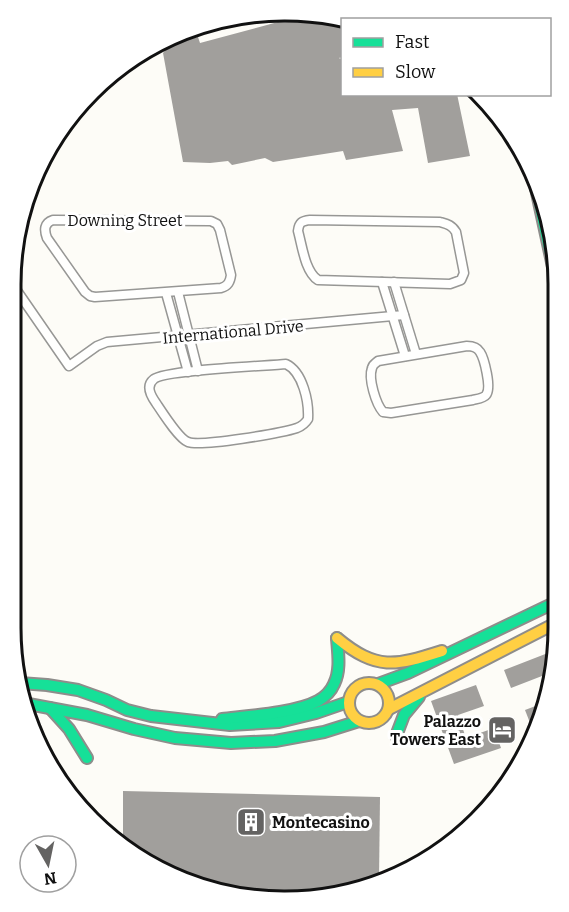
<svg xmlns="http://www.w3.org/2000/svg" width="569" height="912" viewBox="0 0 569 912" font-family="Bitter,serif">
<style>
.building{fill:#a19f9c}
.lines{fill:none;stroke-linecap:round;stroke-linejoin:round}
.street-casing{stroke:#979795;stroke-width:11}
.fast-casing{stroke:#8e8d8b;stroke-width:14}
.slow-casing{stroke:#8e8d8b;stroke-width:14}
.street{stroke:#fffffe;stroke-width:8}
.fast{stroke:#16e098;stroke-width:10}
.slow{stroke:#ffcf43;stroke-width:10}
.labels{text-anchor:middle;dominant-baseline:central;stroke-width:6;stroke-linejoin:round;paint-order:stroke}
.street-label{font-size:16px;fill:#111;stroke:#fff}
.poi-label{font-size:16px;font-weight:bold;fill:#111;stroke:#fff;text-anchor:end}
.rim{fill:none;stroke:#111;stroke-width:3}
</style>
<rect width="100%" height="100%" fill="#fdfcf7"/>
<!-- building -->
<g class="building">
<polygon points="300,16 342,19 342,57 339,58 342,60 342,94 457,94 470,156 428,163 418,108 392,110 403,151 346,160 343,151 273,162 265,158 232,165 228,161 210,163 183,162 163,53 172,43 198,37 200,43"/>
<polygon points="553,651 556,658 556,663 549,691 542,676 511,688 504,670"/>
<polygon points="476,685 484,706 458,715 466,738 494,728 501,748 454,764 431,701"/>
<polygon points="546,702 540,725 532,728 525,710"/>
<polygon points="123,791 380,797 379,881 356,892 267,901 196,887 123,848"/>
</g>
<g class="lines">
<!-- street casing -->
<g class="street-casing">
<g id="street">
<polyline points="50,148 53,146 54,141"/>
<path d="M53,220L211,221L217,224L220,230L231,275C230,282 228,286 221,288L95,297L90,296L85,292L47,238C44,230 44,223 53,220Z"/>
<path d="M310,220L440,222C447,224 452,225 456,232L464,273L461,280L450,284L318,280C305,272 302,245 298,231C299,222 302,221 310,220Z"/>
<polyline points="382,282 405,356"/>
<polyline points="394,282 416,354"/>
<polyline points="13,285 69,366 97,346 107,342 404,315"/>
<polyline points="178,292 198,371"/>
<polyline points="166,293 188,372"/>
<path d="M467,346C472,346 477,347 480,352C484,358 492,388 486,395C484,398 477,399 473,400L391,413L383,412C376,404 368,379 372,368C373,364 375,364 378,361Z"/>
<path d="M286,364C303,372 309,402 308,419C305,424 302,426 297,428C282,433 201,447 188,442C179,439 162,412 156,403C151,396 145,386 154,379C165,370 266,366 286,364Z"/>
</g>
</g>
<!-- fast casing -->
<g class="fast-casing">
<g id="fast">
<polyline points="534,179 558,290"/>
<polyline points="20,683 47,685 78,690 106,700 127,710 151,716 230,725 279,722 316,713 348,702"/>
<polyline points="378,684 408,673 556,602"/>
<polyline points="23,703 87,715 134,729 175,738 231,743 275,741 324,732 359,721"/>
<polyline points="50,708 69,729 87,758"/>
<path d="M222,719C248,716 296,713 318,701C325,697 331,691 334,684C341,670 338,653 337,638"/>
<polyline points="396,736 404,715 419,697"/>
</g>
</g>
<!-- slow casing -->
<g class="slow-casing">
<g id="slow">
<path d="M337,638C377,671 395,666 442,651"/>
<circle cx="369" cy="703" r="20"/>
<polyline points="389,709 556,623"/>
</g>
</g>
<!-- street -->
<use href="#street" class="street"/>
<!-- fast -->
<use href="#fast" class="fast"/>
<!-- slow -->
<use href="#slow" class="slow"/>
</g>
<!-- icons -->
<defs>
<g id="hotel-square" transform="scale(1.5)"><rect x="-9" y="-9" width="18" height="18" rx="4" fill="#646362" stroke="#fff"/><path d="M-6-4.5h1.5V1H6V5H4.5V3h-9V5H-6ZM-4 0a1.8 1.8 0 1 1 3.6 0ZM.5 0V-2.5h3Q6-2.5 6 0Z" fill="#fff"/></g>
<g id="building-square" transform="scale(1.5)"><rect x="-9" y="-9" width="18" height="18" rx="4" fill="#646362" stroke="#fff"/><path d="M-4-6H4V6H1V3H-1V6H-4ZM-2.5-4.3h1.7v1.8h-1.7ZM.8-4.3h1.7v1.8H.8ZM-2.5-1h1.7V.8h-1.7ZM.8-1h1.7V.8H.8Z" fill="#fff"/></g>
</defs>
<g fill-rule="evenodd">
<use href="#hotel-square" x="502" y="730"/>
<use href="#building-square" x="251" y="822"/>
</g>
<g class="labels">
<!-- street labels -->
<g class="street-label">
<text x="125" y="220">Downing Street</text>
<text transform="translate(233 332) rotate(-5)">International Drive</text>
</g>
<!-- poi labels -->
<g class="poi-label">
<text x="481" y="721">Palazzo<tspan x="481" dy="18">Towers East</tspan></text>
<text x="272" y="822" text-anchor="start">Montecasino</text>
</g>
</g>
<!-- crop -->
<path d="M0 0H569V912H0ZM284 21H285A263 263 0 0 1 548 284V628A263 263 0 0 1 285 891H284A263 263 0 0 1 21 628V284A263 263 0 0 1 284 21Z" fill="#fff" fill-rule="evenodd"/>
<path class="rim" d="M284 21H285A263 263 0 0 1 548 284V628A263 263 0 0 1 285 891H284A263 263 0 0 1 21 628V284A263 263 0 0 1 284 21Z"/>
<!-- legend -->
<rect x="341" y="18" width="210" height="78" fill="#ffffff" stroke="#a0a0a0" stroke-width="1.5"/>
<rect x="353" y="38" width="30" height="9" fill="#16e098" stroke="#a0a0a0" stroke-width="1.5"/>
<text x="395" y="48" font-size="18" fill="#111111">Fast</text>
<rect x="353" y="68" width="30" height="9" fill="#ffcf43" stroke="#a0a0a0" stroke-width="1.5"/>
<text x="395" y="78" font-size="18" fill="#111111">Slow</text>
<!-- north arrow -->
<g transform="translate(48 864) rotate(171)"><circle r="28" fill="#ffffff" stroke="#a0a0a0" stroke-width="1.5"/>
<path d="M0-4.5L10 22L0 15L-10 22Z" fill="#646362"/>
<text y="-9" font-size="16" font-weight="bold" text-anchor="middle" fill="#111111">N</text>
</g>
</svg>
